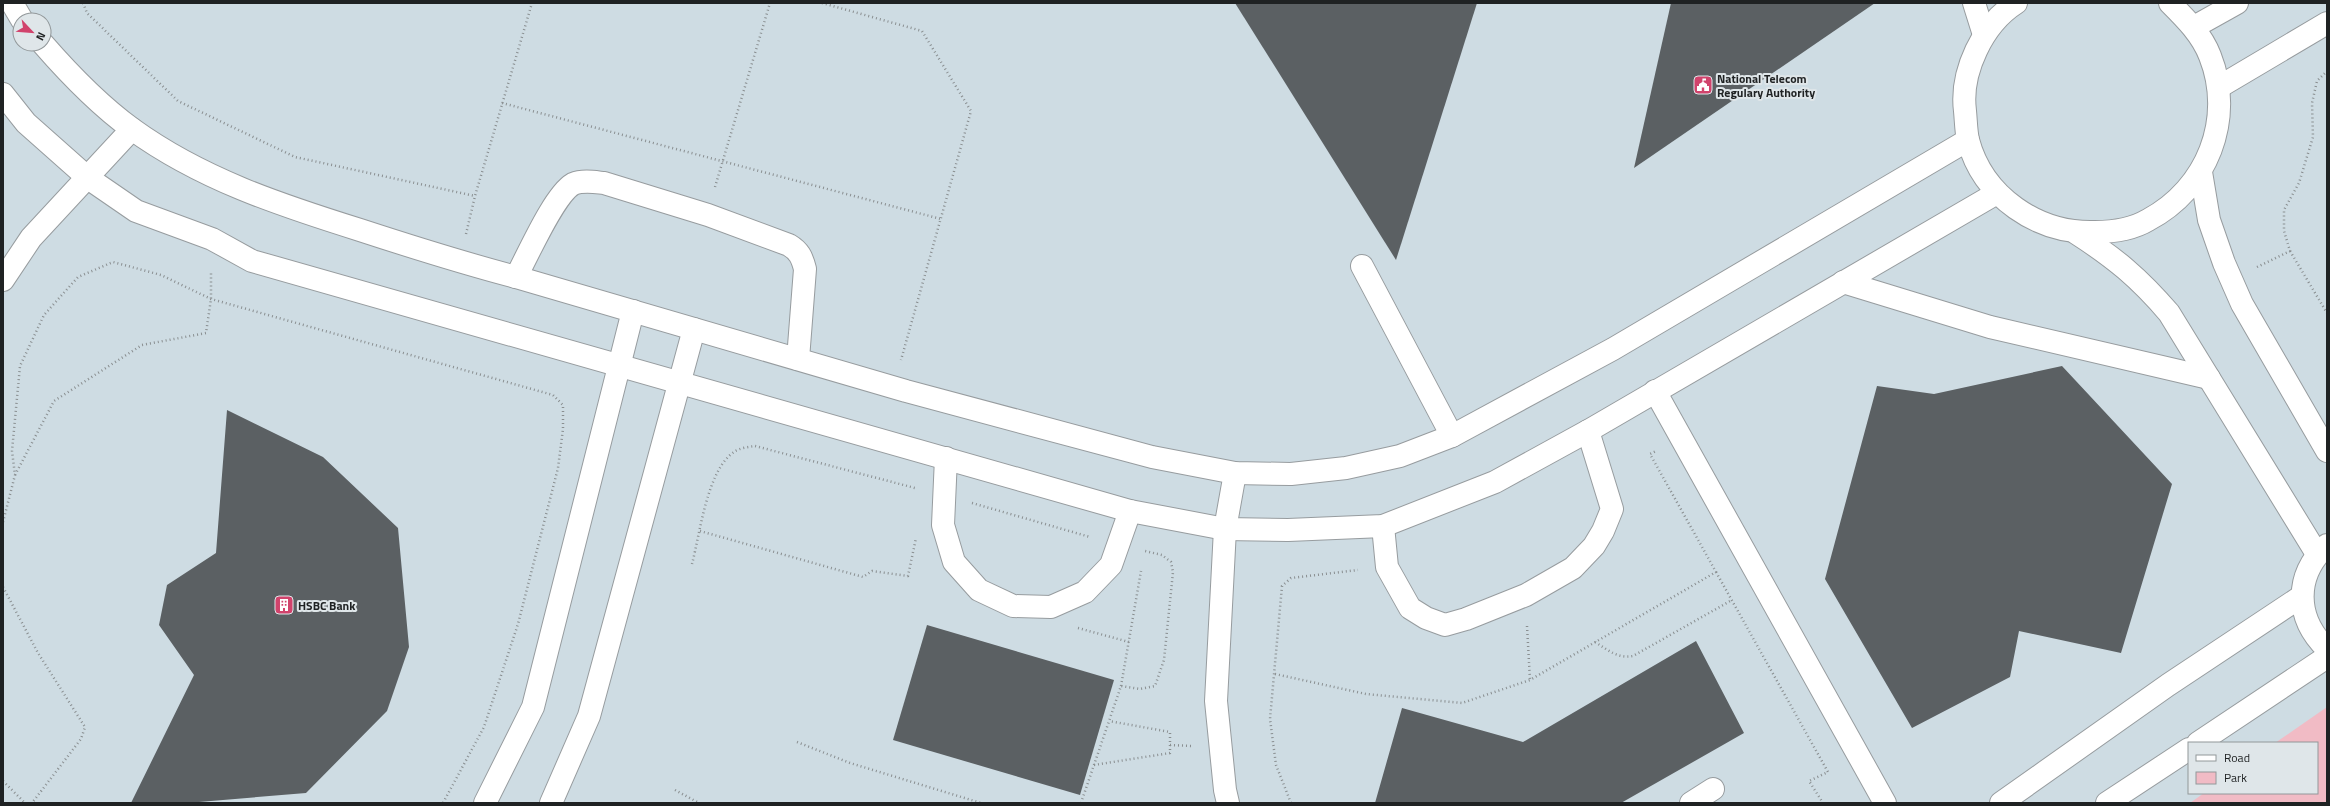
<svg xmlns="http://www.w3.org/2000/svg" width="2330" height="806" viewBox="0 0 2330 806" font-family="'Titillium Web',sans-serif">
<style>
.built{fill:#cedce3;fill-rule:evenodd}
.green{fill:#f1bbc5}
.building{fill:#5b6063}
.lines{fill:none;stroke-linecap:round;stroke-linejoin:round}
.minor-casing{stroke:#979c9f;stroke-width:24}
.path{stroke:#8a8f91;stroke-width:2.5;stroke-dasharray:1 3;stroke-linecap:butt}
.minor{stroke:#fff;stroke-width:22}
.labels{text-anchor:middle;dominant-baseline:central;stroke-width:4;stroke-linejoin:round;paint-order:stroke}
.poi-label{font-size:12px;font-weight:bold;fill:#1f2223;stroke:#dfe6e9;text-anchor:start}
</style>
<rect width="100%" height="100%" fill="#dfe6e9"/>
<!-- built -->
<path class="built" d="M3,3H2327V803H3ZM20,20H44V44H20ZM2189,743H2317V793H2189Z"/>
<!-- green -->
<polygon class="green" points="2327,707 2327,803 2190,803 2204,793 2317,793 2317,743 2275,743"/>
<!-- building -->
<g class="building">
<polygon points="1235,3 1477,3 1396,260"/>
<polygon points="1671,3 1875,3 1634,168"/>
<polygon points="2062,366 2172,484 2121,653 2019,631 2010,677 1912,728 1825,579 1877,386 1934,394"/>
<polygon points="227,410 323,457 398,528 409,647 387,711 306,793 187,803 131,803 194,675 159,625 167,585 216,553"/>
<polygon points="927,625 1114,680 1080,795 893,740"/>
<polygon points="1696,641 1744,733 1621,803 1375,803 1402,708 1523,742"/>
</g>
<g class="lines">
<!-- minor casing -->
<g class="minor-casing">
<g id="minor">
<polyline points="12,3 22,20"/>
<polyline points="1974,3 1984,35"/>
<path d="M2016,3C1983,24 1960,72 1965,111C1966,121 1966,131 1968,140C1983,197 2038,234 2095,232C2113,232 2133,229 2148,220C2207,189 2235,119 2210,56C2202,35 2186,19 2170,3"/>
<polyline points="2194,27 2237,3"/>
<path d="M43,44C70,75 99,105 132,129C201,179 280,205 360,230C412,247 463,263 516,277L906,391L1152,457L1235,473L1291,474L1346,468L1400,456L1452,436L1613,349L1968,140"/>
<polyline points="2219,87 2327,23"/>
<polyline points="3,94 26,123 88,178 136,211 212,239 252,261 1130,511 1225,529 1288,530 1383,526 1495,482 1588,431 1997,193"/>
<polyline points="2201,172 2209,220 2224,263 2242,304 2327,451"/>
<path d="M2076,233C2115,258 2139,278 2169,313L2317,554"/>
<polyline points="1362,266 1452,436"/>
<path d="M516,277C528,255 554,195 573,184C583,180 594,182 604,183L708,215L789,245C799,251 802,257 805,269L798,359"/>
<polyline points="3,280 31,238 132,129"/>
<polyline points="1843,282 1990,327 2209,378"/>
<polyline points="1655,391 1885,803"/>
<polyline points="946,458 943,525 954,562 979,590 1013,606 1051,607 1085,592 1111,565 1130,511"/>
<polyline points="1383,526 1387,567 1410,608 1426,618 1445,625 1466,619 1526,595 1573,568 1594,546 1603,531 1612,509 1588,431"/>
<path d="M2327,545C2294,576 2295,618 2327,649"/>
<polyline points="2198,743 2327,657"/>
<polyline points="485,803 533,707 633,311"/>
<polyline points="551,803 589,716 694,329"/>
<polyline points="1228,803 1225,790 1216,701 1225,529 1235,473"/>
<polyline points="1691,803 1713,789"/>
<polyline points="2001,803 2168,685 2302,596"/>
<polyline points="2107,803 2189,749"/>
</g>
</g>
<!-- path -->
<g class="path">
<polyline points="83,3 87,13 178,101 295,157 475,196"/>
<polyline points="822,3 922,31 971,111 901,360"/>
<polyline points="502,103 941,219"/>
<polyline points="715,187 770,3"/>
<polyline points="466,234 475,196 532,3"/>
<polyline points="2290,251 2327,313"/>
<polyline points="2257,267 2290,251 2284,231 2284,210 2299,183 2313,137 2312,103 2317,81 2327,71"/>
<polyline points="15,475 54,401 142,345 206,333 211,299 211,271"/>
<polyline points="972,503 1090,537"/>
<polyline points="3,522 15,475 12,451 20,366 44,315 78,277 113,262 161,275 211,299 553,395 563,405 563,429 558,468 518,624 484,727 443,803"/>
<polyline points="700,531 863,577 872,571 908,576 916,538"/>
<path d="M692,564C700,534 707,470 734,452C739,448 748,447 755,446L915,488"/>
<polyline points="1716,572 1828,772 1809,781 1823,803"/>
<polyline points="3,587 38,653 85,727 81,739 32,803"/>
<polyline points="1527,626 1530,680"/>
<polyline points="1078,628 1129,642"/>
<path d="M1595,642C1608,650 1618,659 1633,656L1732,600"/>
<polyline points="1275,674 1366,694 1462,703 1530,680 1716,572 1650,454 1656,451"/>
<polyline points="1121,686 1141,571"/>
<polyline points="797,742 850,763 981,803"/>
<polyline points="1170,745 1192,746"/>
<polyline points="1094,765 1170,753 1170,732 1109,721"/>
<polyline points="3,781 25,803"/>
<polyline points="675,790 699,803"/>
<polyline points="1081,803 1121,686 1140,689 1155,686 1164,660 1173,572 1171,562 1162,555 1145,551"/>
<polyline points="1291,803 1276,765 1270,719 1282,586 1291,578 1358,570"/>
</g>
<!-- minor -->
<use href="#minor" class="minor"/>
</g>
<!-- icons -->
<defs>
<g id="civic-square" transform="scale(1)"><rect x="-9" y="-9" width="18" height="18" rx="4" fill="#d1436c" stroke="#dfe6e9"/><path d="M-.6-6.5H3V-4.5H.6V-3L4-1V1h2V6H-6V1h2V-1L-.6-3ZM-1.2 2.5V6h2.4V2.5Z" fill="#fff"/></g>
<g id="building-square" transform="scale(1)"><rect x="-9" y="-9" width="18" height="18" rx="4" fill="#d1436c" stroke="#dfe6e9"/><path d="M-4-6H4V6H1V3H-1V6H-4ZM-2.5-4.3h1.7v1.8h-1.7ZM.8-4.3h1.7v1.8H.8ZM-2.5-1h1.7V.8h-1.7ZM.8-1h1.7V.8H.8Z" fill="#fff"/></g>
</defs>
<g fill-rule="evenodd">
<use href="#civic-square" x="1703" y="85"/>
<use href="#building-square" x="284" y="605"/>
</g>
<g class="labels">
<!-- poi labels -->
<g class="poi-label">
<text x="1717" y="78">National Telecom<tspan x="1717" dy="14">Regulary Authority</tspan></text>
<text x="298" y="605">HSBC Bank</text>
</g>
</g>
<!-- border -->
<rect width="2330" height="806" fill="none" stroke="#1f2223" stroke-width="8"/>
<!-- legend -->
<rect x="2188" y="742" width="130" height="52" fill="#dfe6e9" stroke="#92989a"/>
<rect x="2196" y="755" width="20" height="6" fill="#ffffff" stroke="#92989a"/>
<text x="2224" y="762" font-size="12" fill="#1f2223">Road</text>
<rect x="2196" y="772" width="20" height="12" fill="#f1bbc5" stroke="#92989a"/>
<text x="2224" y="782" font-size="12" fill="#1f2223">Park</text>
<!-- north arrow -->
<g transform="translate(32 32) rotate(116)"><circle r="19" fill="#dfe6e9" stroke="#92989a"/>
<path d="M0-3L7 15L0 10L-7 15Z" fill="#d1436c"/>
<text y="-6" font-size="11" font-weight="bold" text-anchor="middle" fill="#1f2223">N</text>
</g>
</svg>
